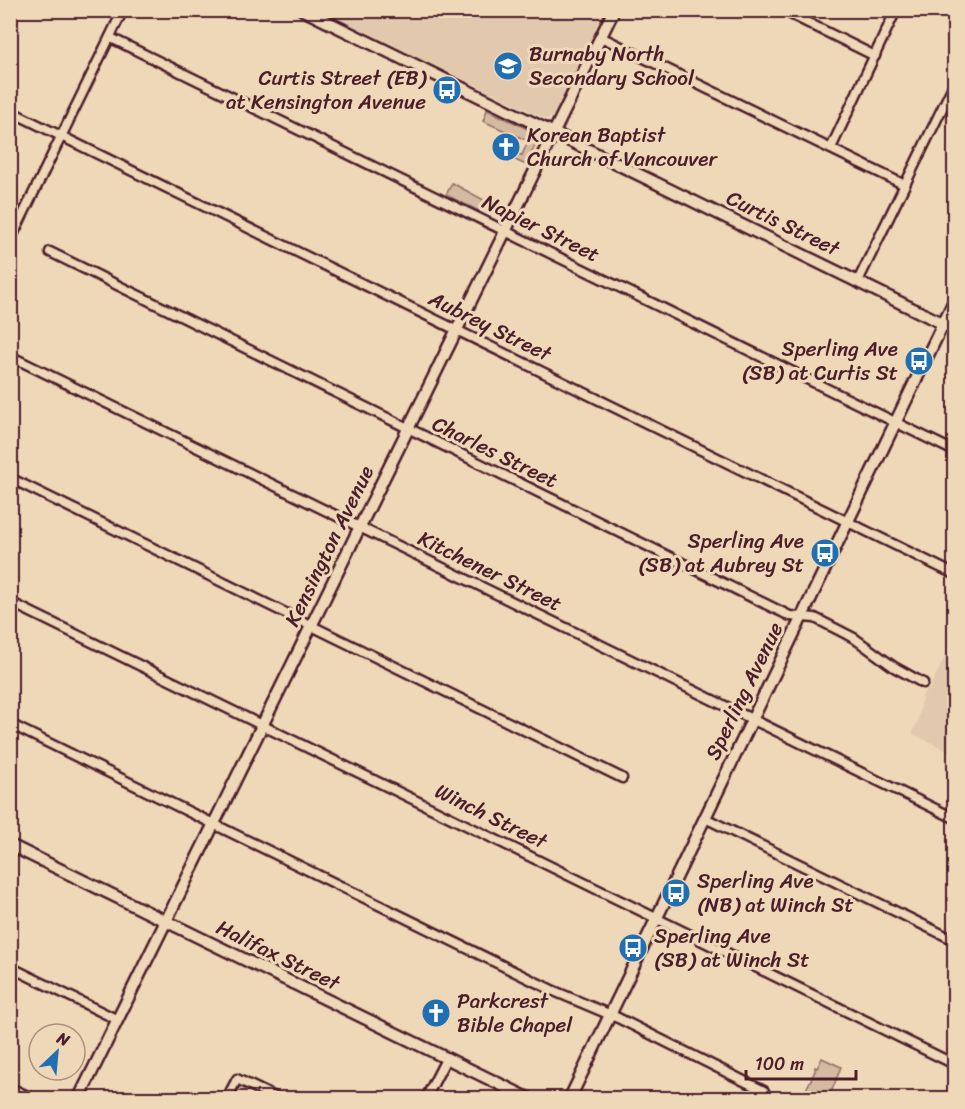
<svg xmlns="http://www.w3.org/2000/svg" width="965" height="1109" viewBox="0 0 965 1109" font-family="Sriracha,sans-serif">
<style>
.built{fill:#e2c9ad}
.green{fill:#d4baa0;stroke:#8f6c66;stroke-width:1.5}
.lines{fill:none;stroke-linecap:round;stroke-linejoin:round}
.minor-casing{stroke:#4a1f2b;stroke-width:13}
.tertiary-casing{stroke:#4a1f2b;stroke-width:15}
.minor{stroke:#efd8b8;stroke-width:8}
.tertiary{stroke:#efd8b8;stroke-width:10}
.labels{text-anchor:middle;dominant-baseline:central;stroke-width:6;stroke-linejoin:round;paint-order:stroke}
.poi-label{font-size:21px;fill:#4a1f2b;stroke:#efd8b8;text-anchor:start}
.street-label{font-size:21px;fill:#4a1f2b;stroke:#efd8b8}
</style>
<rect width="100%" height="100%" fill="#efd8b8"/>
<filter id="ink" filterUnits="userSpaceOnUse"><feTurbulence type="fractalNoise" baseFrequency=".0167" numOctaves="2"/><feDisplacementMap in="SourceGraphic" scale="12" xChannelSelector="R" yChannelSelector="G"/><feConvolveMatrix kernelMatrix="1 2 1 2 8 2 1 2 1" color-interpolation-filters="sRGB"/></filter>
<g filter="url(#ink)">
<!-- built -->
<g class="built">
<polygon points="327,10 607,11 593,44 557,112 553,117 546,119 326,13"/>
<polygon points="948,650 954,654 954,754 913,734 913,731 918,721 923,693 930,688"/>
</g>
<!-- green -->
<g class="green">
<polygon points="487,110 530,130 535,135 537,141 526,165 515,160 518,154 522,155 528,141 483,121"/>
<polygon points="452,183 484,200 479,211 446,195"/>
<polygon points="822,1058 841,1067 829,1098 802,1098 815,1071 815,1067 817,1068"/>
</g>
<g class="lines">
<!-- minor casing -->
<g class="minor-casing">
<g id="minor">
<polyline points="782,10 875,56"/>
<polyline points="601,37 905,185"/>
<polyline points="111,38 954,451"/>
<polyline points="10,111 954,574"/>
<polyline points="831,148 896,10"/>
<polyline points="10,241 123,10"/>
<polyline points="50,252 790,616 815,618 854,638 894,667 923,683"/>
<polyline points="858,281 954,84"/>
<polyline points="10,356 954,818"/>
<polyline points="10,478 622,778"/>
<polyline points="10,602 954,1064"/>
<polyline points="10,724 554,991 618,1018 764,1091"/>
<polyline points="705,818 954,940"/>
<polyline points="10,967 118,1020"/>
<polyline points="10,1088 32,1098"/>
<polyline points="227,1098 237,1079 277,1098"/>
<polyline points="426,1098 446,1059"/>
</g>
</g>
<!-- tertiary casing -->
<g class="tertiary-casing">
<g id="tertiary">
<polyline points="303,10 954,329"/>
<polyline points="10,845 528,1098"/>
<polyline points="79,1098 614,10"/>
<polyline points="570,1098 954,301"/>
</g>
</g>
<!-- minor -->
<use href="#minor" class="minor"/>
<!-- tertiary -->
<use href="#tertiary" class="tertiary"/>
</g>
</g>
<!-- icons -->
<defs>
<g id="school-disc" transform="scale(1.5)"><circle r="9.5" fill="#1f6fb2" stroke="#efd8b8"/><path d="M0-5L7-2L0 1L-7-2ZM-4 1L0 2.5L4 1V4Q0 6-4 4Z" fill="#fff"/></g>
<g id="bus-disc" transform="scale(1.5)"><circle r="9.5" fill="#1f6fb2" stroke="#efd8b8"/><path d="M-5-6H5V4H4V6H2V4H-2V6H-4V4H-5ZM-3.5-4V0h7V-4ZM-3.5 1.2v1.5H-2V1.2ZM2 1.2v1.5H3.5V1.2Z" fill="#fff"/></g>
<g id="church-disc" transform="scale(1.5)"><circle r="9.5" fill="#1f6fb2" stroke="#efd8b8"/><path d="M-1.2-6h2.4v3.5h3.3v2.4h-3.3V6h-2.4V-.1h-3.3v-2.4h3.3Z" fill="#fff"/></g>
</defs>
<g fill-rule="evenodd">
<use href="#school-disc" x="508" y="66"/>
<use href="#bus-disc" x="447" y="90"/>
<use href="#church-disc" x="506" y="147"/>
<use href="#bus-disc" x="919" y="361"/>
<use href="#bus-disc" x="825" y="553"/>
<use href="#bus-disc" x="676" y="893"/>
<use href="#bus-disc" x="633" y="948"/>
<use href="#church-disc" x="436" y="1013"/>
</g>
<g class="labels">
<!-- poi labels -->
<g class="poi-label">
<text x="529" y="54">Burnaby North<tspan x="529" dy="24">Secondary School</tspan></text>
<text x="426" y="78" text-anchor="end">Curtis Street (EB)<tspan x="426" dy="24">at Kensington Avenue</tspan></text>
<text x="527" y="135">Korean Baptist<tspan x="527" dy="24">Church of Vancouver</tspan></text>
<text x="898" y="349" text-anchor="end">Sperling Ave<tspan x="898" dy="24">(SB) at Curtis St</tspan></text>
<text x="804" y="541" text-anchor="end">Sperling Ave<tspan x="804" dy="24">(SB) at Aubrey St</tspan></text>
<text x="697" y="881">Sperling Ave<tspan x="697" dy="24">(NB) at Winch St</tspan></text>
<text x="654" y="936">Sperling Ave<tspan x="654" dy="24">(SB) at Winch St</tspan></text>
<text x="457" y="1001">Parkcrest<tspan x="457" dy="24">Bible Chapel</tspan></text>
</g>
<!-- street labels -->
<g class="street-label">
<text transform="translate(783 223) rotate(26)">Curtis Street</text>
<text transform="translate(541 228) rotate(26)">Napier Street</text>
<text transform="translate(490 326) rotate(26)">Aubrey Street</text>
<text transform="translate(495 452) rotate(26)">Charles Street</text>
<text transform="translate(329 546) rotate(-64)">Kensington Avenue</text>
<text transform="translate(490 571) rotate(26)">Kitchener Street</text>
<text transform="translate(744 691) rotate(-64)">Sperling Avenue</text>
<text transform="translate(491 816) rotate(26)">Winch Street</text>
<text transform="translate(278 955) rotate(26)">Halifax Street</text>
</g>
</g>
<!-- margin -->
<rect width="965" height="1109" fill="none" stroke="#efd8b8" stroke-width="36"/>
<rect x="18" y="18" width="929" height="1073" fill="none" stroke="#4a1f2b" stroke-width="2" filter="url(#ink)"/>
<!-- north arrow -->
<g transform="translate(57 1052) rotate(26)"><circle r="28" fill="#efd8b8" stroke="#ad8e80" stroke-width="1.5"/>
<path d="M0-4.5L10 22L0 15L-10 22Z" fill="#1f6fb2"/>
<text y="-9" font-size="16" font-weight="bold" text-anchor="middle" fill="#4a1f2b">N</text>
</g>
<!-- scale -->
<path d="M746 1070v9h110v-9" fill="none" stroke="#4a1f2b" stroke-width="3"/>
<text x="755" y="1070" font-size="18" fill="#4a1f2b" stroke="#efd8b8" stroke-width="4.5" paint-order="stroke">100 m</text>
</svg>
